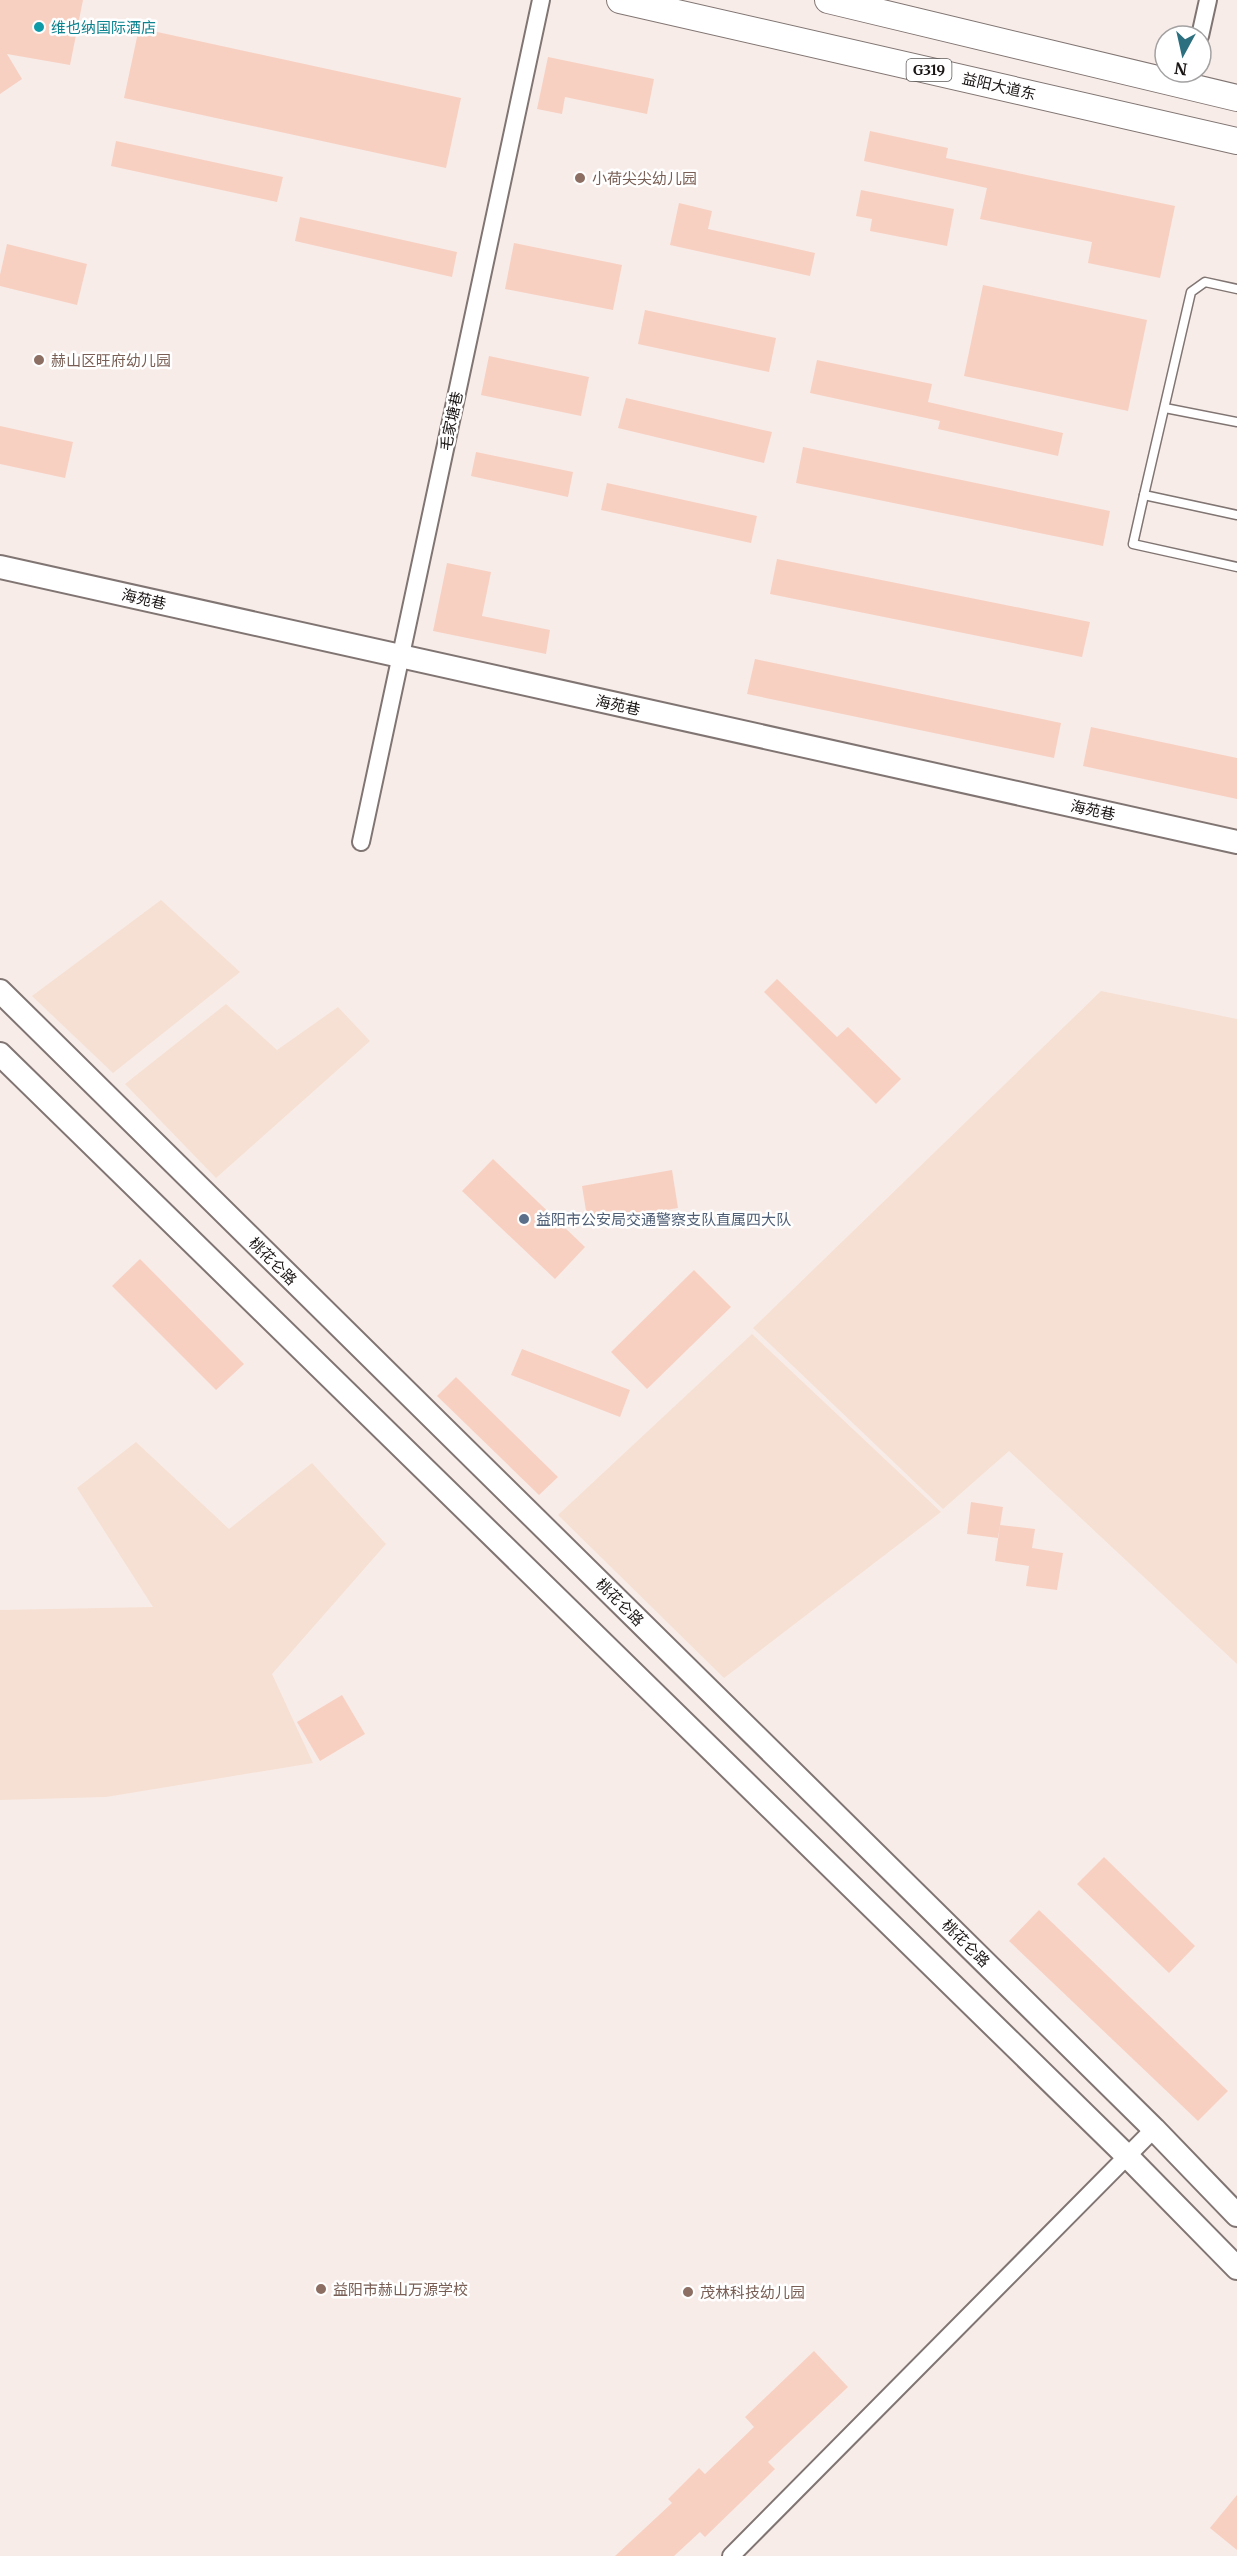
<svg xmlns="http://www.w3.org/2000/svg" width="1237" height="2556" viewBox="0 0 1237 2556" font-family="Merriweather,'Noto Sans SC',serif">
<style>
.commercial{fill:#f6e0d3}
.building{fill:#f7d0c2}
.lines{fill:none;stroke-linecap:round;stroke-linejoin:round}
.lane-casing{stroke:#807572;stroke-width:11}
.street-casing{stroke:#807572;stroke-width:20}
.secondary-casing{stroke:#807572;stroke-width:26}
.primary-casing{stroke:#807572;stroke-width:28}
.lane{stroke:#fff;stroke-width:8}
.street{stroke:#fff;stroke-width:16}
.secondary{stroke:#fff;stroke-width:22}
.primary{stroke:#fff;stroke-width:26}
.culture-dot{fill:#0f9aa8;stroke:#fff;stroke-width:2}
.education-dot{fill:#8d6e63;stroke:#fff;stroke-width:2}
.service-dot{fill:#5c6f8a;stroke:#fff;stroke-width:2}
.labels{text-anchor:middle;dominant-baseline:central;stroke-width:5;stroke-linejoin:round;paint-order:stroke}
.shield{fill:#fff;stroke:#5e5b5a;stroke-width:1.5}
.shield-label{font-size:14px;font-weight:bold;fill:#191514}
.culture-label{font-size:15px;fill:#0d838f;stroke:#fff;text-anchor:start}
.street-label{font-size:15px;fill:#191514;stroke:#fff}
.education-label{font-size:15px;fill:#785e54;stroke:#fff;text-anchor:start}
.service-label{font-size:15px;fill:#4e5e75;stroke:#fff;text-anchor:start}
</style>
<rect width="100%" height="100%" fill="#f8ece8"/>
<!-- commercial -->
<g class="commercial">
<polygon points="161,900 240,972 113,1073 32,996"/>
<polygon points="1101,991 1237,1019 1237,1664 1009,1451 943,1509 753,1328"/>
<polygon points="226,1004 277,1050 338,1007 370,1041 216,1178 125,1084"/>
<polygon points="752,1334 941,1512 724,1678 558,1515"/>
<polygon points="136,1442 229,1529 312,1463 386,1544 272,1674 313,1763 106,1797 0,1800 0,1610 153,1607 77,1488"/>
</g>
<!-- building -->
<g class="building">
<polygon points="0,0 83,0 70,65 7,54 22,79 0,94"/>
<polygon points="139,28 461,98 446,168 124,98"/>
<polygon points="548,57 654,79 647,114 565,97 562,114 537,109"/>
<polygon points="870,131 948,148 946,158 1175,206 1160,278 1088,263 1092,242 980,219 987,188 864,161"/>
<polygon points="116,141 283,177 277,202 111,166"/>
<polygon points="861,190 954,209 947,246 870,231 872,219 856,216"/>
<polygon points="679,203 712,211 708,229 815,253 810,276 670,245"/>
<polygon points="300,217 457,252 452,277 295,241"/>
<polygon points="514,243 622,265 613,310 505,289"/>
<polygon points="7,244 87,264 77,305 0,286 0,275"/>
<polygon points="983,285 1147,320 1128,411 964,376"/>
<polygon points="645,310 776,338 769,372 638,344"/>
<polygon points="489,356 589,377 581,416 481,395"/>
<polygon points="817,360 932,384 928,402 1063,433 1058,456 938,429 940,421 810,393"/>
<polygon points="626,398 772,432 764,463 618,428"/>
<polygon points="0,426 73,442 65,478 0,464"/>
<polygon points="803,447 1110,511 1103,546 796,483"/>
<polygon points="476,452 573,472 568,497 471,476"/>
<polygon points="607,483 757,516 751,543 601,510"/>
<polygon points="777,559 1090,622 1082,657 770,594"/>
<polygon points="447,563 491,572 482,616 550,630 546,654 433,631"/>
<polygon points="755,659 1061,723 1054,758 747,694"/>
<polygon points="1091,727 1237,758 1237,799 1083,766"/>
<polygon points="777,979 837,1037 848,1027 901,1079 876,1104 764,992"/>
<polygon points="493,1159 585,1247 555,1279 462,1191"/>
<polygon points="672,1170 678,1208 588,1223 582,1186"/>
<polygon points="140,1259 244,1364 216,1390 112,1286"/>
<polygon points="694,1270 731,1307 647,1389 611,1352"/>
<polygon points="522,1349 630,1390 620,1417 511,1375"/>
<polygon points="456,1377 558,1477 539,1495 437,1396"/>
<polygon points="971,1502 1003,1507 998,1538 967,1534"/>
<polygon points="1000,1525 1035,1529 1032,1548 1063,1553 1057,1590 1026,1586 1029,1566 995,1561"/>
<polygon points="342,1695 365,1734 320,1761 297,1722"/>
<polygon points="1104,1857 1195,1946 1169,1973 1077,1884"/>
<polygon points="1039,1910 1228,2091 1198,2121 1009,1941"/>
<polygon points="814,2351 848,2387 768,2462 775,2469 705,2537 700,2532 674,2556 615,2556 672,2503 668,2499 699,2468 705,2474 754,2427 745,2417"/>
<polygon points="1237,2495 1237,2550 1210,2528"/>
</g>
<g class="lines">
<!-- lane casing -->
<g class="lane-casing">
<g id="lane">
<polyline points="1237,289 1205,282 1191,292 1144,495 1237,515"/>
<polyline points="1165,408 1237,422"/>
<polyline points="1144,495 1133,544 1237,567"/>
</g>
</g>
<!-- street casing -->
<g class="street-casing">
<g id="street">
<polyline points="1200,36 1208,0"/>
<polyline points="361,842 541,0"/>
<polyline points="731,2556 1154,2129"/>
</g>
</g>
<!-- secondary casing -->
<g class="secondary-casing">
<g id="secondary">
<polyline points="0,567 1237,842"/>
<polyline points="0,991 1154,2129 1237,2215"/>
<polyline points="0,1054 1128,2157 1237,2268"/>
</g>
</g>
<!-- primary casing -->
<g class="primary-casing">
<g id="primary">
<polyline points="620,0 1237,141"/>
<polyline points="828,0 1237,98"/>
</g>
</g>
<!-- lane -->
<use href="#lane" class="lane"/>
<!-- street -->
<use href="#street" class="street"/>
<!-- secondary -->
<use href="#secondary" class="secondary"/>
<!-- primary -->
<use href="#primary" class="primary"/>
</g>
<!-- markers -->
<circle class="culture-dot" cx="39" cy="27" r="6"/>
<g class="education-dot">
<circle cx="580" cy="178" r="6"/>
<circle cx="39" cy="360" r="6"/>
<circle cx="321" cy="2289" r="6"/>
<circle cx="688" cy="2292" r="6"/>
</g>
<circle class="service-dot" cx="524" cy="1219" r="6"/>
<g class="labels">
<!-- shield labels -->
<rect class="shield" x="906.5" y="59" width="45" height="22" rx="4.5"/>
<g class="shield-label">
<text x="929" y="70">G319</text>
</g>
<!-- culture labels -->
<g class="culture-label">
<text x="51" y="27">维也纳国际酒店</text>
</g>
<!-- street labels -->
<g class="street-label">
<text transform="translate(999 86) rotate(13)">益阳大道东</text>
<text transform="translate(451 421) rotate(-78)">毛家塘巷</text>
<text transform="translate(144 599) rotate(13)">海苑巷</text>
<text transform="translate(618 705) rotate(12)">海苑巷</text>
<text transform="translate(1093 810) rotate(12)">海苑巷</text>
<text transform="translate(273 1261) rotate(45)">桃花仑路</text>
<text transform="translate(620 1602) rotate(45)">桃花仑路</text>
<text transform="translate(966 1943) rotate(45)">桃花仑路</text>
</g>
<!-- education labels -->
<g class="education-label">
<text x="592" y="178">小荷尖尖幼儿园</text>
<text x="51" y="360">赫山区旺府幼儿园</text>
<text x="333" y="2289">益阳市赫山万源学校</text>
<text x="700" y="2292">茂林科技幼儿园</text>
</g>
<!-- service labels -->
<g class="service-label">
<text x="536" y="1219">益阳市公安局交通警察支队直属四大队</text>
</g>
</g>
<!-- north arrow -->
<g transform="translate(1183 54) rotate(188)"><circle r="28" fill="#ffffff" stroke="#a3a1a1" stroke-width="1.5"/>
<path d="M0-4.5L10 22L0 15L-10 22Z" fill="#2c7080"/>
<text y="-9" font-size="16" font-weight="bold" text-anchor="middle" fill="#191514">N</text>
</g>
</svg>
